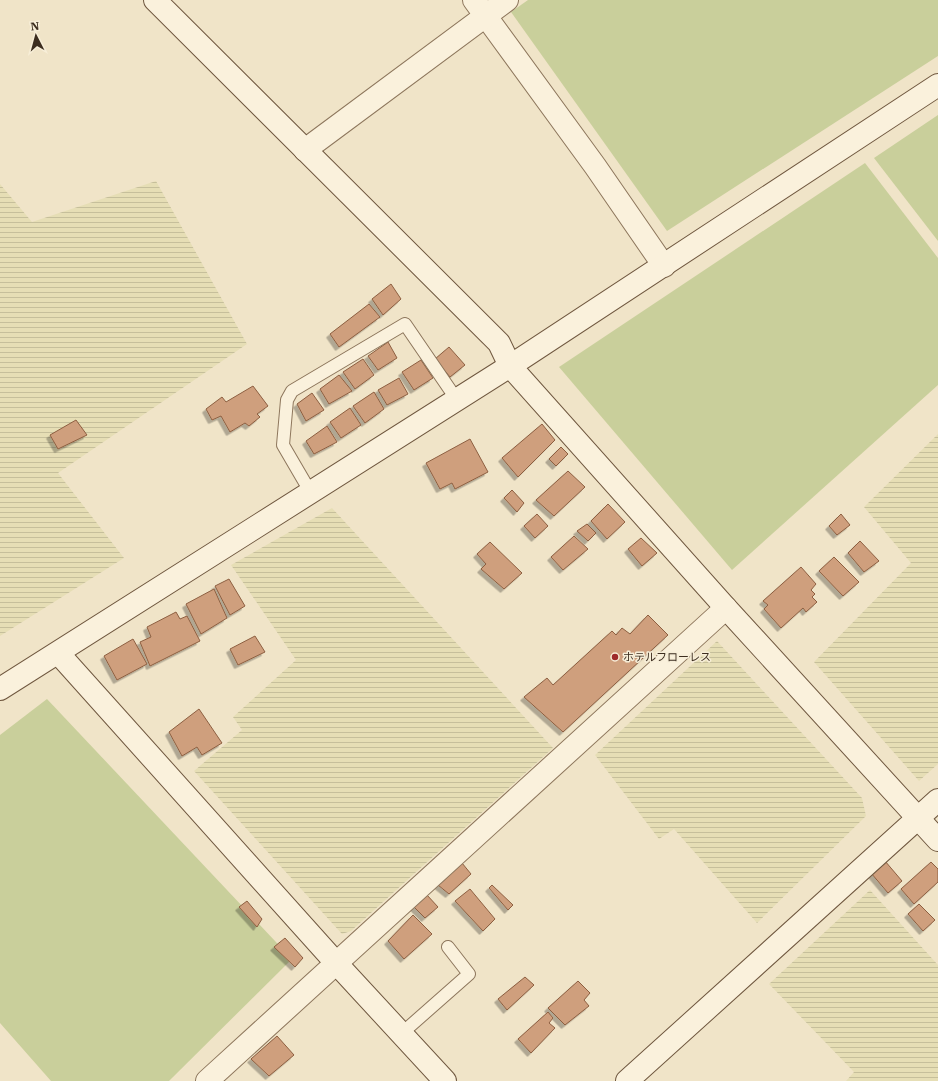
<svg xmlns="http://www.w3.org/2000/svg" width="938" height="1081" viewBox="0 0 938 1081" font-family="'IBM Plex Serif','Noto Sans JP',serif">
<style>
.farmland{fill:url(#farmland-rules)}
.pitch{fill:#c9cf9b}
.building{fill:#cf9f7d;stroke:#8d5f41;filter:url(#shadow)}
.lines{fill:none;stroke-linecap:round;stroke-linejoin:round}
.lane-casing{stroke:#8d765c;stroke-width:14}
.street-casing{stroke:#8d765c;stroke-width:24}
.secondary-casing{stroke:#6f573f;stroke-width:24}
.lane{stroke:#faf1dc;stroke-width:12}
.street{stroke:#faf1dc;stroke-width:22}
.secondary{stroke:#faf1dc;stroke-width:22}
.poi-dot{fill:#9e2a2b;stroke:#f7eed8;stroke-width:1.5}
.labels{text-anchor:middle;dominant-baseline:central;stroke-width:3;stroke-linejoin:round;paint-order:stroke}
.poi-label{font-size:11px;fill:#3d2e20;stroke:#f7eed8;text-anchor:start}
</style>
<defs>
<pattern id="farmland-rules" width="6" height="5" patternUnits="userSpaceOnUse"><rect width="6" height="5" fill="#e6deb5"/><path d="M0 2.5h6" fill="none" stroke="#c6bf9b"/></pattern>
<filter id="shadow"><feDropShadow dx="-3.5" dy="3.5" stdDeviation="0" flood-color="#0004"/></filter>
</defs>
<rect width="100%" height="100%" fill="#f0e4c8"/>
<!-- farmland -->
<g class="farmland">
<polygon points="156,181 247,344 58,473 124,558 0,636 0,184 32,222"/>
<polygon points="938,434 938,764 919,781 814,662 911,563 864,507"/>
<polygon points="332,508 553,748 351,931 342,934 194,771 242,730 233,717 296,660 231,565"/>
<polygon points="717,641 862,798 866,816 757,923 674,829 659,839 595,755"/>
<polygon points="870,890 938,965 938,1081 846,1081 854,1072 769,984"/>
</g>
<!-- pitch -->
<g class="pitch">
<polygon points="528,0 938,0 938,56 667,231 511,12"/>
<polygon points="938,115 938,241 874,158"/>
<polygon points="865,163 938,258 938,385 732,570 559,367"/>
<polygon points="47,699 292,959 169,1081 51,1081 0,1023 0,735"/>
</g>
<!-- building -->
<g class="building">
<polygon points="391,284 401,299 383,315 372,299"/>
<polygon points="369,304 380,317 339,347 330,334"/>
<polygon points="388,342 397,358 378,370 368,356"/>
<polygon points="449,347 465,365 450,377 435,359"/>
<polygon points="363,359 374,375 355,389 343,372"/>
<polygon points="421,360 433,378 414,390 402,372"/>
<polygon points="339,375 352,391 329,404 320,389"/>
<polygon points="399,378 408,394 387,405 378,390"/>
<polygon points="253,386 268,406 257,414 260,417 249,426 245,423 230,432 221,416 212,420 206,409 222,397 226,402"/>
<polygon points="374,392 384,409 365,423 353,406"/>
<polygon points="312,393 324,410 306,421 297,404"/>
<polygon points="350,408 361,425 341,438 330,422"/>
<polygon points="76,420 87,435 58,449 50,435"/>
<polygon points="542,424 555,440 518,477 502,458"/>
<polygon points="327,426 337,442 314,454 306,441"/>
<polygon points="470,439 488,472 455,489 452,483 440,489 426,463"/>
<polygon points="561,447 568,454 556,466 549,459"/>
<polygon points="568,471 585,487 554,516 536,500"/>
<polygon points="512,490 524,503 517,512 504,498"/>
<polygon points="608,504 625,522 607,539 591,521"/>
<polygon points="537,514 548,526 535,538 524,526"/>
<polygon points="841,514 850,525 837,535 829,526"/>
<polygon points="587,524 596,533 588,541 577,531"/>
<polygon points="574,536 588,549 563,570 551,557"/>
<polygon points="641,538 657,553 642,566 628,549"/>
<polygon points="860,541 879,561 864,572 848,553"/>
<polygon points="490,542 522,573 504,589 481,569 486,564 477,554"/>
<polygon points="834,557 859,582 843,596 819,571"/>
<polygon points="801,567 816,584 811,590 815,594 812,597 817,602 806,612 803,608 781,628 764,609 768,605 763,601"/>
<polygon points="229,579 245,606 230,615 215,586"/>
<polygon points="214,589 227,618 201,634 186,604"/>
<polygon points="176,612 180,619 187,616 200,641 150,666 140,642 151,637 147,627"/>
<polygon points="648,615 668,635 563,732 524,697 547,678 553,685 612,631 616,635 622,628 630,634"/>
<polygon points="255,636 265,652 238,665 230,649"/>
<polygon points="133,639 147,664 117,680 104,656"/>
<polygon points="199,709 222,743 202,755 197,747 182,756 169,732"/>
<polygon points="885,861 902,881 888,893 871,873"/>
<polygon points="931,862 938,869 938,882 914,904 901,889"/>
<polygon points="462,863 471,874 449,894 438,885"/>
<polygon points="492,885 513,905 508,910 489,888"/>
<polygon points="470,889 495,919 483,931 455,901"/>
<polygon points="427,895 438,907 425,918 414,907"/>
<polygon points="247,901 262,919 257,927 239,907"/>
<polygon points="919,904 935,920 923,931 908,914"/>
<polygon points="413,915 432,934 404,959 388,941"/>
<polygon points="285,938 303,958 295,967 274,947"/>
<polygon points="525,977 534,985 507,1010 498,999"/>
<polygon points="578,981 590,993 584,1000 589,1006 565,1025 548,1008"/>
<polygon points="548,1012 553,1018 549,1023 555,1028 531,1053 518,1039"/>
<polygon points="277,1036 294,1055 269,1076 251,1059"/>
</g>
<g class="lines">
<!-- lane casing -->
<g class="lane-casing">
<g id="lane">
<polyline points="311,493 283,445 287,400 292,391 405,324 457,400"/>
<polyline points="401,1034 469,974 448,947"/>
</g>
</g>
<!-- street casing -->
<g class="street-casing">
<g id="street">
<polyline points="474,0 595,166 664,266"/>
<polyline points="305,150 507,0"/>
<polyline points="207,1081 726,608"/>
</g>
</g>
<!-- secondary casing -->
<g class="secondary-casing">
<g id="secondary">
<polyline points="155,0 499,343 510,366 726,608 938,840"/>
<polyline points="59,654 337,964 445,1081"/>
<polyline points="0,689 510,366 938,85"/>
<polyline points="627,1081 938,800"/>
</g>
</g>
<!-- lane -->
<use href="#lane" class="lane"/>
<!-- street -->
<use href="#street" class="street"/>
<!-- secondary -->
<use href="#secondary" class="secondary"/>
</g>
<!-- markers -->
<circle class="poi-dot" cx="615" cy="657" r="4"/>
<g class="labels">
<!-- poi labels -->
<g class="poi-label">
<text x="623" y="657">ホテルフローレス</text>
</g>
</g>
<!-- north arrow -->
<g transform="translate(36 36) rotate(354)" stroke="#f7eed8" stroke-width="3" paint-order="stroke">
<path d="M0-3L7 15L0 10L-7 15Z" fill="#3d2e20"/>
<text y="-6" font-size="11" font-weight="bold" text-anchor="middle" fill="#3d2e20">N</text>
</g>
</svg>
